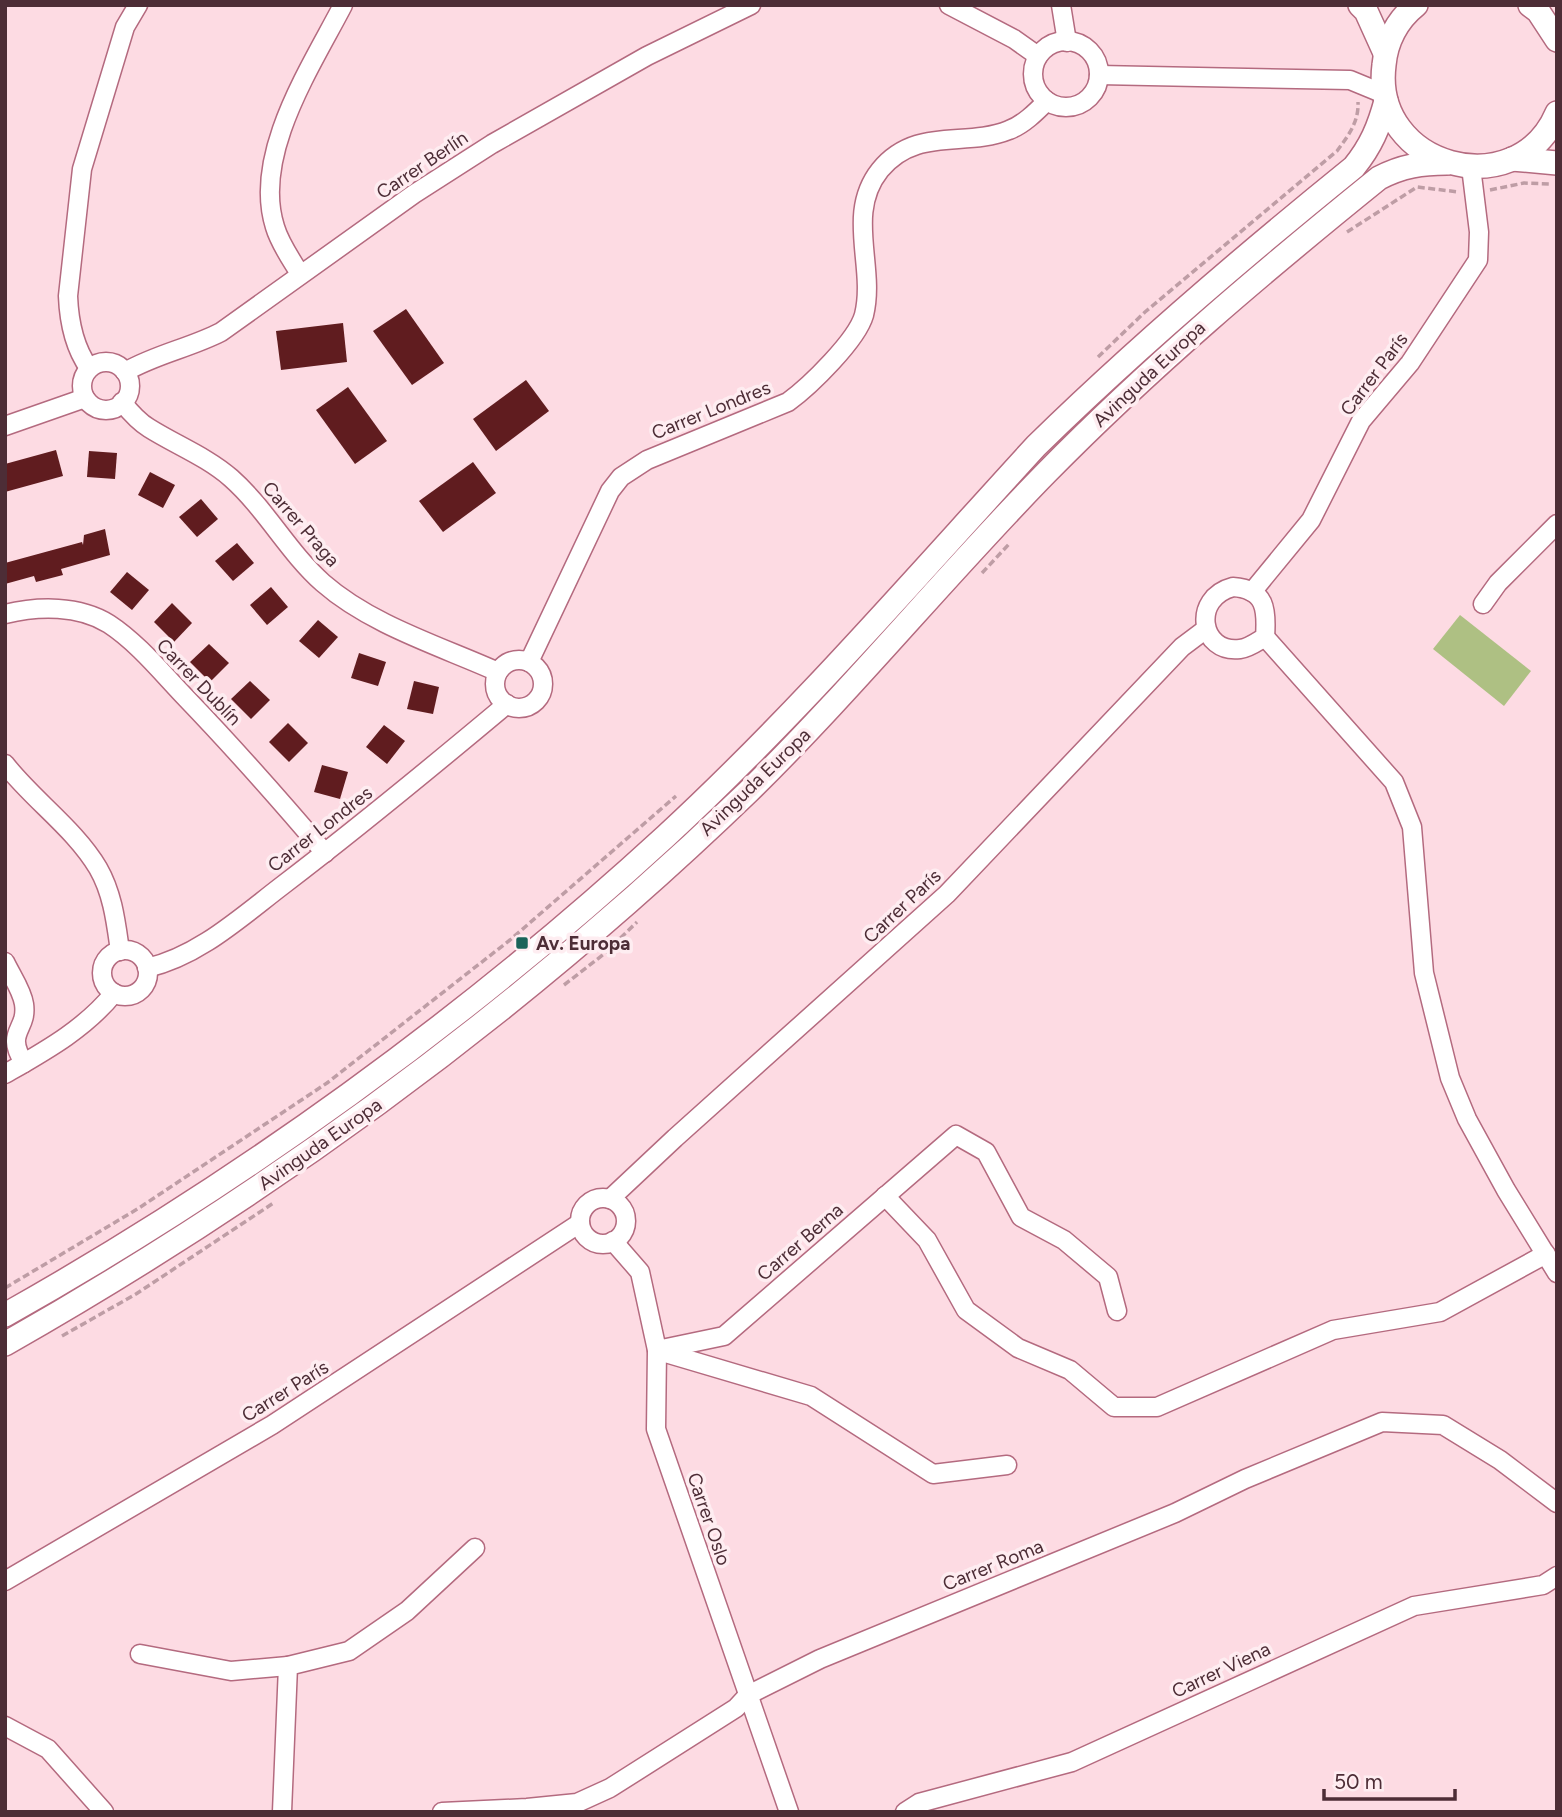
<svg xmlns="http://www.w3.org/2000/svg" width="1562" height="1817" viewBox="0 0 1562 1817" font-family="Figtree,sans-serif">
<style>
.green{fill:#aec083}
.building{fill:#601c1f}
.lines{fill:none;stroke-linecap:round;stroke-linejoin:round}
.minor-casing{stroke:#b46a7f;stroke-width:21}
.major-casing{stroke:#b46a7f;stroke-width:26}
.path{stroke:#be9da5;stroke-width:3.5;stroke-dasharray:7 3.5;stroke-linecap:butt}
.minor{stroke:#fff;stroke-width:18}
.major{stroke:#fff;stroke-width:23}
.poi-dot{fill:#1a6359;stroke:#feedf1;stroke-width:2.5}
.labels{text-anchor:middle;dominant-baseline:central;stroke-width:7;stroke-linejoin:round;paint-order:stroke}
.street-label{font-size:19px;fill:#4d2d36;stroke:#feedf1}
.poi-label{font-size:19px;font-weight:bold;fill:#4d2d36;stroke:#feedf1;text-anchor:start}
</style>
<rect width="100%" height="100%" fill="#fddbe3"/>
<!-- green -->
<polygon class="green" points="1460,615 1531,671 1504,706 1433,649"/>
<!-- building -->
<g class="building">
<polygon points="406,309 444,363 412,385 373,331"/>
<polygon points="343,323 347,362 281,370 276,331"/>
<polygon points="526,380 549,411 496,451 473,419"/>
<polygon points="348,387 387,441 355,464 316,410"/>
<polygon points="56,450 63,476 5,492 5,464"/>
<polygon points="89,451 117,453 115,479 87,477"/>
<polygon points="473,462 496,493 443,532 419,501"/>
<polygon points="150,472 175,485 163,508 138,495"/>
<polygon points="201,499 218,519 197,537 179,517"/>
<polygon points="105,529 110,555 61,569 63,575 36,582 34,576 5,584 5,563 82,542 83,545 84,535"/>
<polygon points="237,543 254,563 233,581 215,561"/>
<polygon points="127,572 149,590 132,610 110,592"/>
<polygon points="271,587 288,607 267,625 250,605"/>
<polygon points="172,603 192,623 174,642 154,622"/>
<polygon points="318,620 338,637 319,658 299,641"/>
<polygon points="209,644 229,663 210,682 190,662"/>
<polygon points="359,653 386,662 378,686 351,678"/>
<polygon points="250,681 270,700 251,719 231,699"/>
<polygon points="414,681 439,687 433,714 407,709"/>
<polygon points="288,723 308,743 289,762 269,742"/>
<polygon points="384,725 405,741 387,764 366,747"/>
<polygon points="322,765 348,772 340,799 314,792"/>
</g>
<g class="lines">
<!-- minor casing -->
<g class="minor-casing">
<g id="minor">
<polyline points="949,5 1014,39 1038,56"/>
<polyline points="1061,5 1067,42"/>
<circle cx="1066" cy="74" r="33"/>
<polyline points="1099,75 1350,80 1384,94"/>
<path d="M300,274C291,259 280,244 275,227C252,155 311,67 343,5"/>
<circle cx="106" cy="386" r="24"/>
<path d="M89,368C74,347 69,322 68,296L82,169L125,27L138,5"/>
<path d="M125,372C156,354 190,348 221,332L414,194L492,144L647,56L751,5"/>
<path d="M122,402C130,412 139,422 149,428C176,445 207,457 231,478C266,509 288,552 323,583C371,625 440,646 498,672"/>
<polyline points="5,426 85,398"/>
<path d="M1233,587C1266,589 1267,610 1265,637C1258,641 1249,648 1240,649C1200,654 1191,598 1233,587Z"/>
<polyline points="1252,592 1311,520 1361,421 1410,363 1478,260 1479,232 1471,167"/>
<polyline points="1483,604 1498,583 1557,524"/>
<path d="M5,614C38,606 79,605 109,624C138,643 162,673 186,698C234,748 280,800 325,853"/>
<polyline points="1265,637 1394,782 1412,827 1424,973 1450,1078 1467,1119 1506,1190 1557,1273"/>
<circle cx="519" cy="684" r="24"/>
<path d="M529,662L610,491L621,477L647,460L788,402C810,386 857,340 864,315C876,266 845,214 880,170C916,126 965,148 1009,130C1023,125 1036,112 1047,101"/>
<path d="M5,764C33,800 75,829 98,868C113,894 116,923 120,951"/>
<circle cx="125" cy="973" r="23"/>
<path d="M5,962C11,975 22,990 24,1004C28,1031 4,1031 24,1063"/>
<path d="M147,968C199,956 241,917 283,885C359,827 433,766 507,704"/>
<path d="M5,1074C45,1051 85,1029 114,993"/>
<polyline points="885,1196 927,1240 966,1310 1018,1348 1070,1370 1114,1407 1157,1407 1333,1330 1440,1312 1546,1254"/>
<circle cx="603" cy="1221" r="23"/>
<polyline points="610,1199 675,1138 947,894 1182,647 1206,629"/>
<polyline points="613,1241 640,1272 657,1350 656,1429 789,1812"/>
<polyline points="657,1350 724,1336 956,1135 986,1152 1021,1217 1064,1240 1108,1277 1117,1311"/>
<polyline points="659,1351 811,1396 933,1474 1007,1465"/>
<polyline points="5,1581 272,1425 580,1223"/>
<polyline points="140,1654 231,1671 288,1666"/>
<polyline points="5,1726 48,1749 104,1812"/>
<polyline points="282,1812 288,1666 349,1651 407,1611 475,1548"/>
<polyline points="442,1812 527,1808 577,1803 610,1788 736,1708 748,1695 820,1659 1175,1513 1245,1479 1382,1422 1443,1425 1500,1460 1557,1503"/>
<polyline points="905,1812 919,1803 1072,1762 1414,1606 1543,1585 1557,1576"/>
</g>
</g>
<!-- major casing -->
<g class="major-casing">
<g id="major">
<polyline points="1360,5 1366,11 1385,53"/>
<path d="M1416,5C1397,20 1386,42 1384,65C1371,167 1517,207 1557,113"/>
<polyline points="1530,5 1538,11 1557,40"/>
<polyline points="1512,159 1557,163"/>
<path d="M5,1315C240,1183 468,1018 666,836C798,714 915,578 1036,446C1137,347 1244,256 1354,167C1371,146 1379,127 1386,101"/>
<path d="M5,1344C274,1191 525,1007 748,792C852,690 944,577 1046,473C1150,367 1264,271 1379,178C1402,166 1422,163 1447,163"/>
</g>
</g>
<!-- path -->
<g class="path">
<polyline points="1490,190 1524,183 1552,184"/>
<polyline points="1347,232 1417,187 1459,192"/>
<path d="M1098,357L1145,312L1337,151C1348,136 1359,122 1358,102"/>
<polyline points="982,573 1010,543"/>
<polyline points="564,985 604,954 637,922"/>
<polyline points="5,1288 139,1208 327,1083 510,940 676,796"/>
<polyline points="62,1336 136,1294 275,1202"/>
</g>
<!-- minor -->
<use href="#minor" class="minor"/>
<!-- major -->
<use href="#major" class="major"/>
</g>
<!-- markers -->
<rect class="poi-dot" x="515" y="936" width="14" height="14" rx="3.5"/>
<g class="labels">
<!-- street labels -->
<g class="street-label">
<text transform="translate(422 165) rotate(-34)">Carrer Berlín</text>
<text transform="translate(1149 374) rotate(-43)">Avinguda Europa</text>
<text transform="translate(1374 374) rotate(-53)">Carrer París</text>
<text transform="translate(711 410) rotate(-22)">Carrer Londres</text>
<text transform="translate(301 524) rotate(49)">Carrer Praga</text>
<text transform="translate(199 682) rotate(46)">Carrer Dublín</text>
<text transform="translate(755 782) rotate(-44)">Avinguda Europa</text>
<text transform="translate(320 829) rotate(-38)">Carrer Londres</text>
<text transform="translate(902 906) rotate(-43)">Carrer París</text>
<text transform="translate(320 1144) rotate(-35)">Avinguda Europa</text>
<text transform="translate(800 1242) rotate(-41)">Carrer Berna</text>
<text transform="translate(285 1391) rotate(-32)">Carrer París</text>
<text transform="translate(709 1519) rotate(71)">Carrer Oslo</text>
<text transform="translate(993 1565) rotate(-22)">Carrer Roma</text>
<text transform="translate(1221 1670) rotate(-25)">Carrer Viena</text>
</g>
<!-- poi labels -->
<g class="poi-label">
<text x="536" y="943">Av. Europa</text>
</g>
</g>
<!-- border -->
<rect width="1562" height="1817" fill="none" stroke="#4d2d36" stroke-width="14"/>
<!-- scale -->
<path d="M1324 1789v10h131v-10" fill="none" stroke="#4d2d36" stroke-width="3.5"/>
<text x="1334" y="1789" font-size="21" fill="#4d2d36" stroke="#feedf1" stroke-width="5" paint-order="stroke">50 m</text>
</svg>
